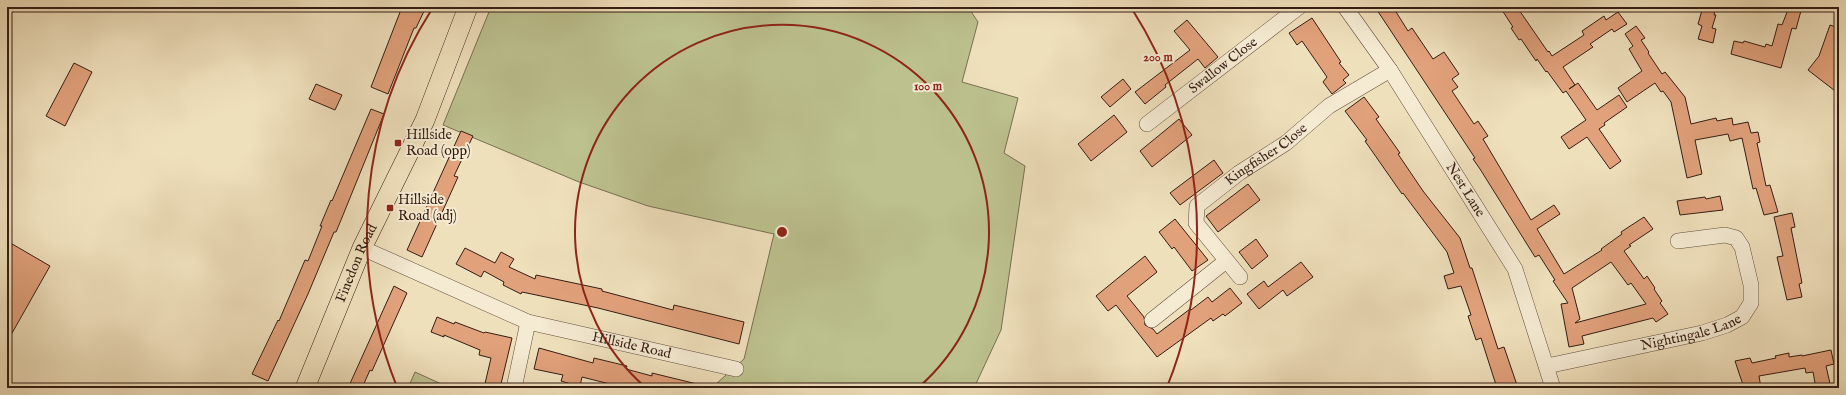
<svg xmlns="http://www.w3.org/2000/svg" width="1846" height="395" viewBox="0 0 1846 395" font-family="'IM FELL English',serif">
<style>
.green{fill:#bcc18e;stroke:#786f51}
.building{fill:#e1a17b;stroke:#351d14;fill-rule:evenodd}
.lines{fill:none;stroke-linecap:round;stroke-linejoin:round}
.minor-casing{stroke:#644e3e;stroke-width:16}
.major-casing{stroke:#351d14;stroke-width:20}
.minor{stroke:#f5ebd3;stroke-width:15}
.major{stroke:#efe0bc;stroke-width:19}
.ring{fill:none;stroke:#8f2418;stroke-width:2}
.poi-dot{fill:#8f2418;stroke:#f5ebd3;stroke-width:1.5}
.labels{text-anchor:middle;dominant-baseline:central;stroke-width:4;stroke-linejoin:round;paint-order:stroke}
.street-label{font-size:14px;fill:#351d14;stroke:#f5ebd3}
.poi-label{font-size:14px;fill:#351d14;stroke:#f5ebd3;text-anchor:start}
.centre{fill:#8f2418;stroke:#f5ebd3;stroke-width:2}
.ring-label{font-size:12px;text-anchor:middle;font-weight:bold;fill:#8f2418;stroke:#f5ebd3;stroke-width:4;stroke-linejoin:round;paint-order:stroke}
</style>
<rect width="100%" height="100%" fill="#efe0bc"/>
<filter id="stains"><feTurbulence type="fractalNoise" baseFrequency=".005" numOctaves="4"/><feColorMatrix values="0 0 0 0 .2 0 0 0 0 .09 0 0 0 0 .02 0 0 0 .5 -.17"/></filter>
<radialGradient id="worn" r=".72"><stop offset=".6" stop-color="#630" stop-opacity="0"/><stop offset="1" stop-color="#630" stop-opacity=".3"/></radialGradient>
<!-- green -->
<g class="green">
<polygon points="491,7 968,7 978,22 962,82 1018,98 1004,153 1025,166 1001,330 974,388 715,388 716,384 744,359 774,234 648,206 579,182 443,125"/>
<polygon points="415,372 450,388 408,388"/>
</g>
<!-- building -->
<g class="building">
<polygon points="402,7 426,7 416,28 414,28 388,94 371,87"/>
<path d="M1375,7H1393L1408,31L1412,28L1433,59L1444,52L1459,74L1452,79L1458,87L1452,91L1474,124L1478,121L1488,136L1483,139L1531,220L1554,205L1560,214L1537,229L1564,274L1602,250L1601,249L1622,234L1621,232L1644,217L1653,229L1629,245L1631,246L1624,251L1644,279L1647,276L1655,288L1654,289L1662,301L1660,303L1668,314L1656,322L1653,318L1582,336L1584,344L1569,347L1561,304L1568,303L1553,281L1555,280L1539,255L1535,257L1480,169L1473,159L1475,158ZM1611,262L1628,285L1631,283L1646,304L1575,323L1580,319L1572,288Z"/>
<polygon points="1500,7 1517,7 1548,52 1549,51 1552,56 1584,35 1582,31 1604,16 1606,20 1618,12 1627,24 1614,32 1612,29 1590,44 1593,47 1563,67 1575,85 1569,89 1578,83 1597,110 1619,95 1627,107 1604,123 1605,125 1599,129 1621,161 1610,169 1587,137 1569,149 1561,137 1586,120 1566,91 1563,93 1547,71 1546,72 1537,59 1536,61 1521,39 1519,40 1511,28 1513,27"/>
<polygon points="1703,7 1716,7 1714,15 1716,15 1712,28 1716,29 1713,43 1698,39 1702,26 1698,24"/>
<polygon points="1789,7 1802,7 1796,29 1792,28 1781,68 1731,54 1734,41 1743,43 1744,41 1765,47 1766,44 1772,46 1778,24 1782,25"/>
<polygon points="1312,18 1341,62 1339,63 1349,75 1343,80 1346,83 1332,94 1323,82 1327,77 1302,41 1297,45 1289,33"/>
<polygon points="1187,20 1218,57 1205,68 1198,59 1165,85 1166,87 1145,104 1135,92 1190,50 1174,31"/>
<polygon points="1830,25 1839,28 1839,94 1808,70 1819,56"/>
<polygon points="1636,26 1645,38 1641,40 1649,52 1648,53 1662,74 1665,72 1685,97 1691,124 1716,118 1717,121 1732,118 1733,125 1748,122 1751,133 1758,132 1760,142 1757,143 1766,186 1770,185 1778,212 1764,215 1756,188 1753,189 1742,138 1730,141 1728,134 1695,140 1702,174 1687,178 1671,102 1663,91 1661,92 1655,83 1627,102 1618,88 1642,71 1629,49 1633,46 1625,34"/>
<polygon points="74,63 92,72 65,126 46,116"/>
<polygon points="1123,79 1131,89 1110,107 1101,97"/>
<polygon points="316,84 342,95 335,110 309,99"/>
<polygon points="1364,97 1379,117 1376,119 1400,153 1398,154 1423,191 1460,238 1470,268 1472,268 1498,349 1504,347 1518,388 1497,388 1481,338 1476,340 1468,316 1471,315 1461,286 1448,289 1444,276 1454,273 1447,252 1403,193 1402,194 1365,141 1367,140 1345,111"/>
<polygon points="371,109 384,114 341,220 336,232 334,232 308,294 268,381 252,374 278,320 279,321 305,260 308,261 322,226 320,226 331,200 332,201"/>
<polygon points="1114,115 1127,132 1091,161 1078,144"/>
<polygon points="1179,119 1192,135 1152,167 1140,151"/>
<polygon points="461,131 473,136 454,176 458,177 422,257 407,250"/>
<polygon points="1214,160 1223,173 1180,205 1170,193"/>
<polygon points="1248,184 1260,200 1218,232 1206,216"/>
<polygon points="1720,196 1723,210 1680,215 1677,201 1705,197 1706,199"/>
<polygon points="1792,213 1795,227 1791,228 1802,283 1799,284 1802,297 1787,300 1777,257 1783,256 1774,217"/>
<polygon points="1175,219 1208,260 1192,271 1174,247 1172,249 1159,232"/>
<polygon points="1256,239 1268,256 1252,269 1239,252"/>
<polygon points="7,241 50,266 7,342"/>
<polygon points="465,248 495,263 501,252 514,259 509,267 535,279 536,275 602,289 602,291 673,310 674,305 744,322 739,344 598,308 522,292 521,294 503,285 504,282 484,271 481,277 456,264"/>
<polygon points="1145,256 1157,272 1127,296 1144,317 1145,325 1153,329 1157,334 1190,309 1191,310 1208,297 1212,302 1230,288 1242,303 1225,316 1223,314 1213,321 1211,318 1157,357 1116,305 1108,311 1096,296"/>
<polygon points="1301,262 1313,277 1287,296 1283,290 1259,309 1247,294 1264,281 1268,287"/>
<polygon points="394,286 407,293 372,371 370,370 362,388 348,388"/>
<polygon points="437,317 454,324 455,322 484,333 485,332 512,338 500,388 484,388 491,358 479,355 480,350 444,335 444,337 431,332"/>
<polygon points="539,348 593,363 594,358 627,366 626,369 652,376 652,373 697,384 696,388 626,388 582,377 580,386 571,384 561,381 563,375 534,369"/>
<polygon points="1831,350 1834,364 1826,366 1831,388 1816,388 1813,372 1806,373 1805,368 1759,376 1761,388 1744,388 1735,361 1750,358 1752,363 1776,358 1775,356 1789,353 1789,357 1802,355 1802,356"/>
</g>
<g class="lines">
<!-- minor casing -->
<g class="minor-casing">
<g id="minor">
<path id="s1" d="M1345,7L1390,70L1515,269L1553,388"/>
<path id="s2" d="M1147,124L1299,7"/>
<path id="s3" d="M362,248L528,322L736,369"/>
<path id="s4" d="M1240,277L1196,223L1197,206L1239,173L1286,143L1329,106L1390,70"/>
<polyline points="1152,320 1226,261"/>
<path id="s5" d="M1547,366L1702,333L1727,325L1742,317L1751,303V285L1742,247L1736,238L1725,235L1678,241"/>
<polyline points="514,388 528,322"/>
</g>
</g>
<!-- major casing -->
<g class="major-casing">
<g id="major">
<path id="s6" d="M305,388L362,248L425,120L468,7"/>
</g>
</g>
<!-- minor -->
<use href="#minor" class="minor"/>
<!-- major -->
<use href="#major" class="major"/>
</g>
<!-- distance rings -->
<g class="ring">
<path d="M645 387A207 207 0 1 1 919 387"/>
<path d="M397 387A415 415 0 0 1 432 9M1132 9A415 415 0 0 1 1167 387"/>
</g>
<!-- markers -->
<g class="poi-dot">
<rect x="394" y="139" width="8" height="8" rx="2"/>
<rect x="386" y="204" width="8" height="8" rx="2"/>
</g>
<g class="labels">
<!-- street labels -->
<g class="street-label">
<text stroke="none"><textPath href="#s2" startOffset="96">Swallow Close</textPath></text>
<text stroke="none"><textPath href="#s4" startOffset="173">Kingfisher Close</textPath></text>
<text stroke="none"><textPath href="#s1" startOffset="219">Nest Lane</textPath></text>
<text stroke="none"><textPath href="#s6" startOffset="135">Finedon Road</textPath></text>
<text stroke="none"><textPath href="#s5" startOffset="148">Nightingale Lane</textPath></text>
<text stroke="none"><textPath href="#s3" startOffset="288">Hillside Road</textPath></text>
</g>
<!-- poi labels -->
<g class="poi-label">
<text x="406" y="135">Hillside<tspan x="406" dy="16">Road (opp)</tspan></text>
<text x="398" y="200">Hillside<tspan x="398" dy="16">Road (adj)</tspan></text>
</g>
</g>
<circle cx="782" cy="232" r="6" class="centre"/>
<g class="ring-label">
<text x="1158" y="61">200 m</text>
<text x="928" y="90">100 m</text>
</g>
<!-- margin -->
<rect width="1846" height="395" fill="none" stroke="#efe0bc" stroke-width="24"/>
<rect x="8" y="8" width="1830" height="379" fill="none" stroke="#351d14" stroke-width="2"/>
<rect x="12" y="12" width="1822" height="371" fill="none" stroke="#351d14"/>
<rect width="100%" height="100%" filter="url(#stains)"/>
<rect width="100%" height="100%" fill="url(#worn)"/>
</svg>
